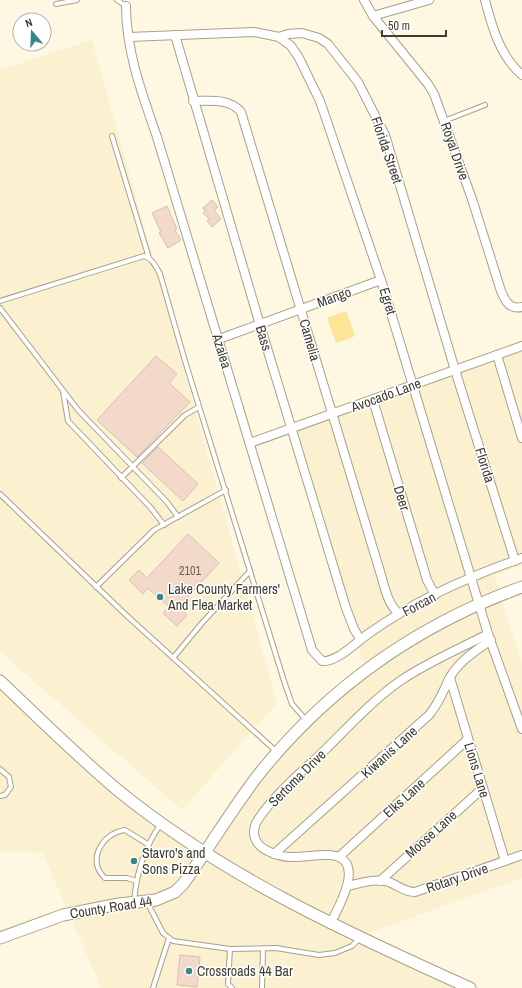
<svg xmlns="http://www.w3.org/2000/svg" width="522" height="988" viewBox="0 0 522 988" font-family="'Archivo Narrow',sans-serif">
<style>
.built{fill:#fbf1d0}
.green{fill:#fce597}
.building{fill:#f3d9ca;stroke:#d8bfb0}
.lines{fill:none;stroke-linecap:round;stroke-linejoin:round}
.lane-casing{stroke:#a8a088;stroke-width:6}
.street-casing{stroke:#a8a088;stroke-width:10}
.secondary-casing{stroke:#a8a088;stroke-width:13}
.lane{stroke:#fff;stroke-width:4}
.street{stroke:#fff;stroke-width:8}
.secondary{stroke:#fff;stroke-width:11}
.poi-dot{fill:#3c8488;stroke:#fff;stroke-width:1.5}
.labels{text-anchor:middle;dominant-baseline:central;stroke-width:3;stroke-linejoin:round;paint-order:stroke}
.number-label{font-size:12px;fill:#6c6357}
.street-label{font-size:14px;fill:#3f3c31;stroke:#fff}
.poi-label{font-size:14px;fill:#3f3c31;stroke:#fff;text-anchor:start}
</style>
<rect width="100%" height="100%" fill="#fef8e3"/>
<!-- built -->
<g class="built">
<polygon points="92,40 277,703 182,810 0,652 0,70"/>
<polygon points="522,340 522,566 495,575 499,590 465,604 433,621 382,652 352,674 364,664 292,426"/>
<polygon points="502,600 522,664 522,878 363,935 279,892 212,851 262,778 288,747 322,713 354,685 387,660 438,629"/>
<polygon points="0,687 116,796 199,854 180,880 172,887 155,895 67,909 43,853 0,851"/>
<polygon points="207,859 276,900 314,921 459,988 101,988 71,918 166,902 186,888"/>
</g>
<!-- green -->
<polygon class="green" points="346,311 355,336 336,343 327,318"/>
<!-- building -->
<g class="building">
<polygon points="212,200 218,207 214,210 221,219 212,227 207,221 209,219 203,213 205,211 203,208"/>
<polygon points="167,206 177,229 175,230 181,240 168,248 159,233 161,232 152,213"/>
<polygon points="156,356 177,374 169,383 190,402 137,457 97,420"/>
<polygon points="158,447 198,484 183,501 142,463"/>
<polygon points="188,534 219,563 179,606 187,615 177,626 163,613 169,607 148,588 143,594 129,580 139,570 147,578"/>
<polygon points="180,955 200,957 197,987 177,985"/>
</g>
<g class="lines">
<!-- lane casing -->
<g class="lane-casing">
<g id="lane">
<polyline points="117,0 126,6"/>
<polyline points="56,4 77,0"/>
<polyline points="444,121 485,105"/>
<polyline points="112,136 149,258"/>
<path d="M0,301L144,256C153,259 156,267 160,274L185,361L284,681L292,704L307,721"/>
<polyline points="0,308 78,410 167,502 178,517"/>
<polyline points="63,391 68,421 151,508 164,525"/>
<polyline points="121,478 185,415 199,407"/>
<polyline points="0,494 126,615 277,752"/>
<polyline points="96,587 154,530 226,490"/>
<polyline points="173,658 202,623 250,571"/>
<polyline points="0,769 9,777 11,787 5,795 0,796"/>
<path d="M136,881L127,878H105C86,861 102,833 125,830L149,845"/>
<path d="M134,902C136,875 145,847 160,825"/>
<polyline points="147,902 163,933 173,941 230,949 276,948 319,955 335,953 352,946 360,938"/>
<polyline points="230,949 228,984 232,988"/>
<polyline points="153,988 169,938"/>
<polyline points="262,988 263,949"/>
</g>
</g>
<!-- street casing -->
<g class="street-casing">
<g id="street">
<path d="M364,0L373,16L428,84L434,94L472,199L501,291C505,301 510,310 522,307"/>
<path d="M485,0C492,27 500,56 522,75"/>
<path d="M126,6C126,51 142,94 157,137L312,650L322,661C337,663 358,640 371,632C416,600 470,576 522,558"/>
<polyline points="373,16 429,0"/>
<polyline points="175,35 260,325 346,608 354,629 360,639"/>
<polyline points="129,37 254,32 279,37 288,34 302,33 319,38 328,44 358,82 385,135 455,370 515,561"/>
<polyline points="279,37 291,46 299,58 320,101 381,280 488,634 522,729"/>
<path d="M193,101C210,101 230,98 241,112L381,575C385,589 388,604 399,614"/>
<polyline points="219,339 381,280"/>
<polyline points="497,355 522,438"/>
<polyline points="373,400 427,580 435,595"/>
<polyline points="250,443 522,346"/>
<polyline points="450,678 505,861"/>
<path d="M274,854L429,715C439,703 443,692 449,679C458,662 475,651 491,640"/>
<polyline points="340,856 468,739"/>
<polyline points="380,881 483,788"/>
<path d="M348,886C361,883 375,878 389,882C399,886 404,892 415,892L522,855"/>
<path d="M330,924C339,907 368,857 329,855C308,854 291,862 270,852C263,849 257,845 255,838C253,833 254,828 256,823C271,797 305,769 327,748C350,725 373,700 400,681C428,662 459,649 488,634"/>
</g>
</g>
<!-- secondary casing -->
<g class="secondary-casing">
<g id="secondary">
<path d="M0,681C39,718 78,757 120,792C225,877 348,933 470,988"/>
<path d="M0,938L63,915L119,904L156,900L175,892L183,884C209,848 232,809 259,774C329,687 417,625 522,587"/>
</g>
</g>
<!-- lane -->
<use href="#lane" class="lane"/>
<!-- street -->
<use href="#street" class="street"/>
<!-- secondary -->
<use href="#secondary" class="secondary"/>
</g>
<!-- markers -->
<g class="poi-dot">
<circle cx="160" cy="597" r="4"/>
<circle cx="134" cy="861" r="4"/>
<circle cx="189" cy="971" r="4"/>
</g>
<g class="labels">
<!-- number labels -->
<g class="number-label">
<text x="190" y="571">2101</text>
</g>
<!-- street labels -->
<g class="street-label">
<text transform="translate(387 150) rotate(71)">Florida Street</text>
<text transform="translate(455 151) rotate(71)">Royal Drive</text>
<text transform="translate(334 297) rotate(-20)">Mango</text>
<text transform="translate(388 301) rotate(73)">Egret</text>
<text transform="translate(264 338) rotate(73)">Bass</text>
<text transform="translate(310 340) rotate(74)">Camelia</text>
<text transform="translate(222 351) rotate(73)">Azalea</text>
<text transform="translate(386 395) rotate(-20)">Avocado Lane</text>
<text transform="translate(485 465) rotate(72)">Florida</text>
<text transform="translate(402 498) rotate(73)">Deer</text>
<text transform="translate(419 604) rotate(-28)">Forcan</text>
<text transform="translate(389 752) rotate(-42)">Kiwanis Lane</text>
<text transform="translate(477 770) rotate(73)">Lions Lane</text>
<text transform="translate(297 778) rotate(-45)">Sertoma Drive</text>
<text transform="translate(404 798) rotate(-42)">Elks Lane</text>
<text transform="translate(431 834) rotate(-42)">Moose Lane</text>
<text transform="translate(457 878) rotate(-19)">Rotary Drive</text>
<text transform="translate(111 907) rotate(-9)">County Road 44</text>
</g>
<!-- poi labels -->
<g class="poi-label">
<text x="168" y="589">Lake County Farmers'<tspan x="168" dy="16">And Flea Market</tspan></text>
<text x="142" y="853">Stavro's and<tspan x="142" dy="16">Sons Pizza</tspan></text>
<text x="197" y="971">Crossroads 44 Bar</text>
</g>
</g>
<!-- north arrow -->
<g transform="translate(32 32) rotate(341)"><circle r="19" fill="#ffffff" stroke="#b2b1ad"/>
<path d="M0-3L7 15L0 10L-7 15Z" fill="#3c8488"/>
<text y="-6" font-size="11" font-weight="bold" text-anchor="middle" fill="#3f3c31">N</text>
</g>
<!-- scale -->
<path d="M382 30v6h64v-6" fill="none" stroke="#3f3c31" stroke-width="2"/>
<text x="388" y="30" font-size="12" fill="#3f3c31" stroke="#ffffff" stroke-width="3" paint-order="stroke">50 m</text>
</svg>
